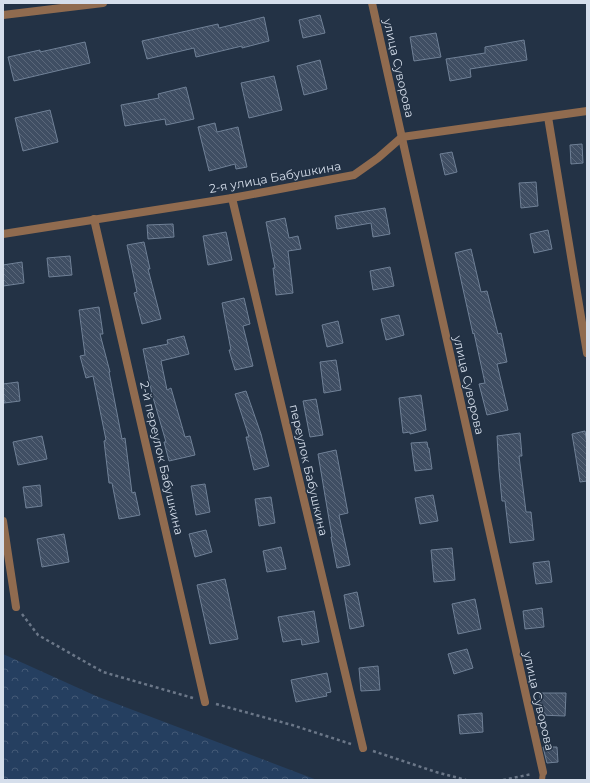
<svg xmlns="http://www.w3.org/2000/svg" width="590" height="783" viewBox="0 0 590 783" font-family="Montserrat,sans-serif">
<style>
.forest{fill:url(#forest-crowns)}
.building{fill:url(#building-back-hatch);stroke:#708197}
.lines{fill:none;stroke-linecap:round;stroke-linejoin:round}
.path{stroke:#6b7788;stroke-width:2.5;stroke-dasharray:3 3;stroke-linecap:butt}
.service{stroke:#906b4f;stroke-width:6}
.minor{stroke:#906b4f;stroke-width:8}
.labels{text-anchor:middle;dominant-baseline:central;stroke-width:3;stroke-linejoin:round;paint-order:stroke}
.street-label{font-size:12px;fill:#d5deeb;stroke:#233245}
</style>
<defs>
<pattern id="forest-crowns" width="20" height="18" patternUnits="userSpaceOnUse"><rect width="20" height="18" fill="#253f60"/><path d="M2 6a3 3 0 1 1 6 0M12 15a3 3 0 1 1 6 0" fill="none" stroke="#445a77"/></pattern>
<pattern id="building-back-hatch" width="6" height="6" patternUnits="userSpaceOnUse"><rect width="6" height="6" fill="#3f4e63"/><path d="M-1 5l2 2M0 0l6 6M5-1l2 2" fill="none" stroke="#5a677a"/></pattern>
</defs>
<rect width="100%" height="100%" fill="#233245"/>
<!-- forest -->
<polygon class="forest" points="3,654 96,696 317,780 3,780"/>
<!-- building -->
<g class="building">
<polygon points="320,15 325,33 303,38 299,20"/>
<polygon points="264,17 269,41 242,48 242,46 196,57 194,48 147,59 142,41 218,24 219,28"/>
<polygon points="436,33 441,57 414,61 410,37"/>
<polygon points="524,40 527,60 470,69 471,77 450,81 446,59 485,53 485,47"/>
<polygon points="85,42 90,63 14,81 8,57 40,50 40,52"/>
<polygon points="320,60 327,89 304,95 297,66"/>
<polygon points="274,76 282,110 249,118 241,83"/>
<polygon points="186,87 194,119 166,125 165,119 125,126 121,105 159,98 158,94"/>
<polygon points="50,110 58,142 23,151 15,118"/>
<polygon points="215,123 217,132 238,127 247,167 236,169 235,164 209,171 198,127"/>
<polygon points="582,144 583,163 571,164 570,145"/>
<polygon points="452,152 457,172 445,175 440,154"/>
<polygon points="536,182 538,206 521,208 519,183"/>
<polygon points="385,208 390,234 373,237 371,223 337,229 335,216"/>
<polygon points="285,218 289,238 298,236 301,249 288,251 293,293 276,295 273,268 275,268 266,222"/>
<polygon points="173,224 174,237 148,239 147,225"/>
<polygon points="548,230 552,249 534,253 530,234"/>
<polygon points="226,232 232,260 208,265 203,236"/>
<polygon points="144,242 150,269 148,269 161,319 142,324 134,293 137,292 127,245"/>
<polygon points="471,249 481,292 487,291 498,334 501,333 507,362 497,364 508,410 487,415 479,384 485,383 474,333 473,334 455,253"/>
<polygon points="70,256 72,275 49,277 47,258"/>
<polygon points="22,262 24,283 3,286 3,265"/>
<polygon points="390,267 394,286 373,290 370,271"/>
<polygon points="244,298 250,324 243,326 253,366 235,370 229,350 231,350 222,303"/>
<polygon points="99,307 103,334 100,334 110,372 109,372 122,439 125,438 132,493 135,492 140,515 119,519 112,483 109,483 104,441 106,440 93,376 86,378 80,356 85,355 79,310"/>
<polygon points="399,315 404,335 386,340 381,319"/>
<polygon points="338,321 343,343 327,347 322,325"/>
<polygon points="184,336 189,354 161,361 167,390 171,388 185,437 190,436 195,455 169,461 164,442 166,442 152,394 143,349 168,344 167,340"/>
<polygon points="336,360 341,390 324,393 320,362"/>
<polygon points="18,382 20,401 4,403 3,384"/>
<polygon points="246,391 261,434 269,466 254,470 246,437 249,437 235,394"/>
<polygon points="421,395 426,430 410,434 410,432 403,433 399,398"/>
<polygon points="316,399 323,435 310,437 303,401"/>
<polygon points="585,431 587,443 587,481 580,482 572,434"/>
<polygon points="520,433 522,456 519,456 526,512 531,512 534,540 510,543 505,501 502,501 499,470 497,436"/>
<polygon points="42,436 47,459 18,465 13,442"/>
<polygon points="427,442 428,448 429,448 432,469 415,471 411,443"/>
<polygon points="336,450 348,513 339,515 350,565 337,568 331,537 332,537 318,454"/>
<polygon points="205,484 210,512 196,515 191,486"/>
<polygon points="40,485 42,506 26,508 23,487"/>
<polygon points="433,495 438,521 420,524 415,498"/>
<polygon points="271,497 275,523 259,526 255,499"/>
<polygon points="206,530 212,552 195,557 189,534"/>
<polygon points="64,534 69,562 42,567 37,539"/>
<polygon points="281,547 286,569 267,572 263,551"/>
<polygon points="452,548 455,580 434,582 431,550"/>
<polygon points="549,561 552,582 536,584 533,563"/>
<polygon points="225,579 238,639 210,644 197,585"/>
<polygon points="357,592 364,626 350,629 344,595"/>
<polygon points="475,599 481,629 458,634 452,604"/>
<polygon points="542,608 544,627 525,629 523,611"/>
<polygon points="314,611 319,642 302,645 301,639 283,642 278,617"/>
<polygon points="467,649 473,668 454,674 448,654"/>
<polygon points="378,666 380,690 361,691 359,668"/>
<polygon points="327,673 331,692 326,693 327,696 296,702 291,680"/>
<polygon points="540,693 566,693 565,716 539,715"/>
<polygon points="482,713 483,732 460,734 458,715"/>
<polygon points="543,747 557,747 558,762 547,763"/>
</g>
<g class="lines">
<!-- path -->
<g class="path">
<polyline points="22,614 38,635 103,672 193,698"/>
<polyline points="216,704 292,725 351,744"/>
<polyline points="373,751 436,772 466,780"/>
<polyline points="503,780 532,774"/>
</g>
<!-- service -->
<polyline class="service" points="542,780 543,772"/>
<!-- minor -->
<g class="minor">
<polyline points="372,3 543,772"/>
<polyline points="3,15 103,3"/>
<polyline points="548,117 587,353"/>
<polyline points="232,198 363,748"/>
<polyline points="94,219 205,702"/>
<polyline points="3,234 232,198 354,175 378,158 402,137 587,111"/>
<polyline points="3,521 16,607"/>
</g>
</g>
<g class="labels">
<!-- street labels -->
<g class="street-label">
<text transform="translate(399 68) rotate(77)">улица Суворова</text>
<text transform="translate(275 177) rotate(-10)">2-я улица Бабушкина</text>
<text transform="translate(469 385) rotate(77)">улица Суворова</text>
<text transform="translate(162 458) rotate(77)">2-й переулок Бабушкина</text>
<text transform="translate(309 470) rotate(77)">переулок Бабушкина</text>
<text transform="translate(539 701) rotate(77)">улица Суворова</text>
</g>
</g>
<!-- border -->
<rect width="590" height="783" fill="none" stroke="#d5deeb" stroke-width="8"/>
</svg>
